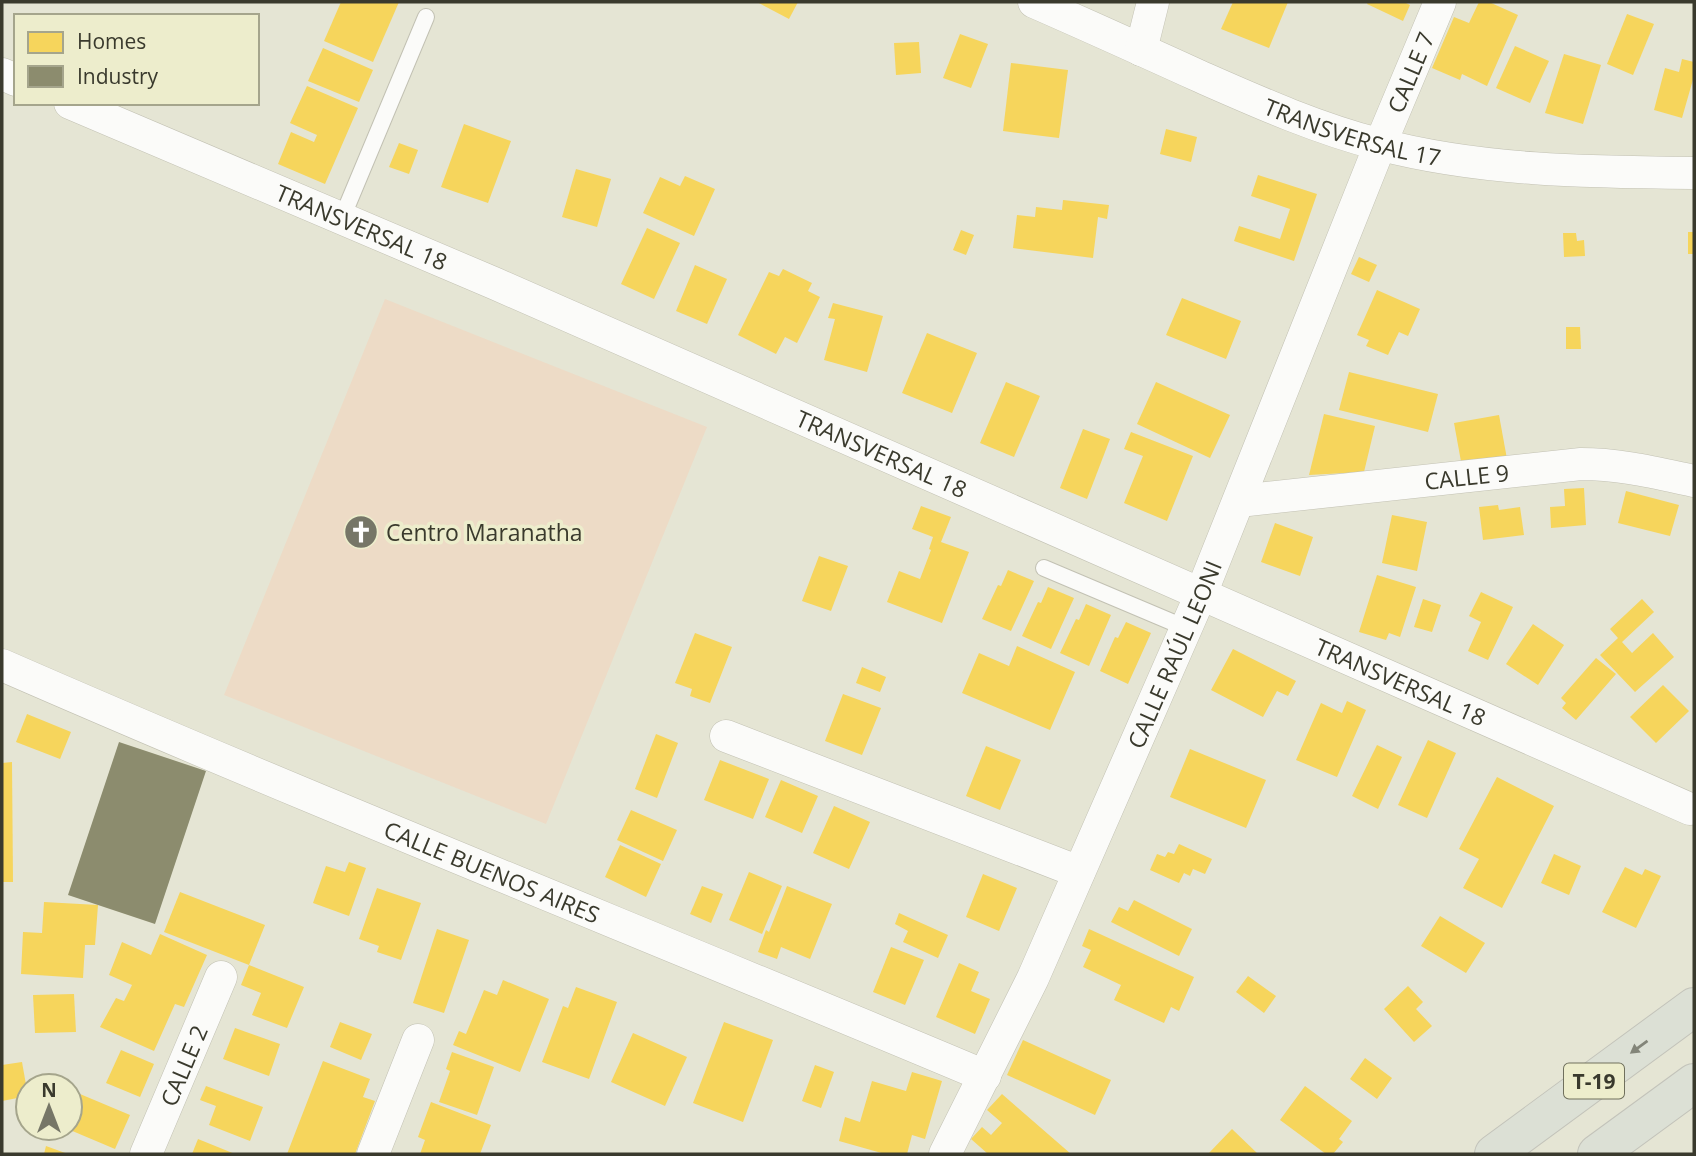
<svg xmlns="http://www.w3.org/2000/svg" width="1696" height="1156" viewBox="0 0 1696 1156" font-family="'Open Sans',sans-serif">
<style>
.green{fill:#eddbc6}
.homes{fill:#f6d55c}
.industry{fill:#8c8c6e}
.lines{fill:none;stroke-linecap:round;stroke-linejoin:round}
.service-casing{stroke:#c2c1b3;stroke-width:18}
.minor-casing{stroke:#c2c1b3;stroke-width:33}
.trunk-casing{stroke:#c3c3ba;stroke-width:40}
.service{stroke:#fbfbf9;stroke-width:16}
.minor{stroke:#fbfbf9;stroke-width:32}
.trunk{stroke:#dce0d5;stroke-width:38}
.oneway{fill:#838579}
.labels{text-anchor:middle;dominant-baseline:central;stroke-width:7;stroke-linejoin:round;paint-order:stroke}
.shield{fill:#ededcc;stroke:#70705d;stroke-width:2}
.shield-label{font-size:21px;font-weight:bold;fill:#3a3a2d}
.street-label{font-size:23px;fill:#3a3a2d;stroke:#ededcc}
.poi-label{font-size:23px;fill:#3a3a2d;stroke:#ededcc;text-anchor:start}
</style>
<rect width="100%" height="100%" fill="#e5e5d4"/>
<!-- green -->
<polygon class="green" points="385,299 707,427 546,824 224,695"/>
<!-- homes -->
<g class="homes">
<polygon points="341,2 399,2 373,62 324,41"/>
<polygon points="757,2 798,2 789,19"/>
<polygon points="1233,2 1288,2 1269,48 1221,29"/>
<polygon points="1368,2 1404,2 1410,5 1403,21 1367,4"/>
<polygon points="1479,2 1489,2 1518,15 1487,86 1462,74 1460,80 1432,68 1454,17 1469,23"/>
<polygon points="1627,14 1654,24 1633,75 1607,64"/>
<polygon points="960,34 988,44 971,88 943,78"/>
<polygon points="919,42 921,73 896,75 894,43"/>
<polygon points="1515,46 1549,61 1530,103 1496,88"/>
<polygon points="323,48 373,70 359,102 308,81"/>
<polygon points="1564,54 1601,65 1583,124 1545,113"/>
<polygon points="1682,59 1694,62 1694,76 1682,118 1654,110 1665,68 1679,72"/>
<polygon points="1011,63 1068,70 1059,138 1003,131"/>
<polygon points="307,86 358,108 325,184 278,164 291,132 314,142 317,135 290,123"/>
<polygon points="464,124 511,141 488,203 441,187"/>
<polygon points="1166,129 1197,137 1191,162 1160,154"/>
<polygon points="399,143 418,150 409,174 389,167"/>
<polygon points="576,169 611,179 597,227 562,217"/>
<polygon points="1258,175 1317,194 1294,261 1234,241 1239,226 1280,239 1290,209 1251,196"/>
<polygon points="685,176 715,189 694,236 643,213 660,177 680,186"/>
<polygon points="1063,200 1109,205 1107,219 1098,217 1093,258 1013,248 1017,215 1035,217 1036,207 1062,210"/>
<polygon points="647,228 680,243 654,299 621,284"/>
<polygon points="961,230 974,235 966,255 953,250"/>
<rect x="1688" y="232" width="6" height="22"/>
<polygon points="1563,233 1576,233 1577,241 1584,240 1585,256 1564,257"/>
<polygon points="1359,257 1377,265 1369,282 1351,274"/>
<polygon points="695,265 727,279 707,324 676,311"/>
<polygon points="783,269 812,283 808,291 820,297 797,343 785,337 776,354 738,335 769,272 779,276"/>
<polygon points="1377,290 1420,309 1408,336 1399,332 1388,355 1366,346 1369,340 1357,335"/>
<polygon points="1182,298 1241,321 1226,359 1166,335"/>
<polygon points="833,303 883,316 867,372 824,360 835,319 828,318"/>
<polygon points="1566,327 1580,327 1581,349 1566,349"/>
<polygon points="927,333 977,353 952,413 902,393"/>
<polygon points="1349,372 1438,394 1428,432 1339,410"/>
<polygon points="1006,382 1040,396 1014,457 980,443"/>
<polygon points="1156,382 1230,415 1210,458 1137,424"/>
<polygon points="1324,414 1375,426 1364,472 1309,475"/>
<polygon points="1499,415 1507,459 1462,467 1454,423"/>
<polygon points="1083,429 1110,439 1087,499 1060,488"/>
<polygon points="1131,432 1193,456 1167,521 1124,503 1143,456 1124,449"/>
<polygon points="1584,488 1586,525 1551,528 1550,507 1565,506 1564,489"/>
<polygon points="1626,491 1679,505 1670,536 1618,523"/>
<polygon points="1498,505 1499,510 1520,507 1524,535 1483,540 1479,507"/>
<polygon points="921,506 951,517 941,542 969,552 942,623 887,602 899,571 920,579 931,550 929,549 933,537 912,529"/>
<polygon points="1392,515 1427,522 1417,571 1382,563"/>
<polygon points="1275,523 1313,537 1300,576 1261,562"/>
<polygon points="819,556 848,566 831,611 802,601"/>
<polygon points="1008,570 1034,581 1011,631 982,619 998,585 1001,586"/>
<polygon points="1377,575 1416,587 1400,637 1389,633 1386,640 1359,632"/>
<polygon points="1048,587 1074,598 1051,649 1022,636 1038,602 1041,603"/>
<polygon points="1481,592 1513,607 1488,660 1468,651 1481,622 1469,616"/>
<polygon points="1423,599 1441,605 1432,632 1414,627"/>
<polygon points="1642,599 1654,612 1622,642 1632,653 1653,633 1674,657 1635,692 1600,655 1618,638 1610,629"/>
<polygon points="1086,604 1111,615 1089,666 1060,653 1076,619 1079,620"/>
<polygon points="1126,622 1151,633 1128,684 1100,671 1115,637 1118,638"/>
<polygon points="1533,624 1564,645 1538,685 1506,664"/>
<polygon points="695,633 732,647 710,703 690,696 692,689 675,683"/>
<polygon points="1017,646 1075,672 1050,730 962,693 979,653 1009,666"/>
<polygon points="1233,649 1296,681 1288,696 1277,691 1263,717 1211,690"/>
<polygon points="1596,658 1616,674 1576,720 1562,708 1566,703 1561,698"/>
<polygon points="862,667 886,677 880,692 856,683"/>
<polygon points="1663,685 1689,711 1656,743 1630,717"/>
<polygon points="843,694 881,708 862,755 825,741"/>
<polygon points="1347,701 1366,710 1337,777 1296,760 1321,703 1342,713"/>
<polygon points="27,714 71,732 60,759 16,742"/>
<polygon points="656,734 678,743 657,798 635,789"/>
<polygon points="1428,740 1456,753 1427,818 1398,805"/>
<polygon points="1377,745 1402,757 1378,809 1352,796"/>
<polygon points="986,746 1021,760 1000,810 966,796"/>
<polygon points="1190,749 1266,780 1246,828 1170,797"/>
<polygon points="720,760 769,779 753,819 704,800"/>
<polygon points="12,762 13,882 2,882 2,763"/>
<polygon points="1497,777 1554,806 1502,908 1463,888 1479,859 1459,849"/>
<polygon points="781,780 818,796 802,833 765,817"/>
<polygon points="834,806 870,822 849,869 813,853"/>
<polygon points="631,810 677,830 663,861 617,840"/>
<polygon points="1179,844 1212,859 1205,874 1193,869 1190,876 1184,873 1179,883 1150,870 1157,854 1165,857 1168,852 1174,854"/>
<polygon points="620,845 661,864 646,897 605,877"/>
<polygon points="1554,854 1581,866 1569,895 1541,883"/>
<polygon points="349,862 366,868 349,916 313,903 326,866 345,872"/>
<polygon points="1625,867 1642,875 1645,869 1661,876 1636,928 1602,912"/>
<polygon points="749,872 782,886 762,934 729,920"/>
<polygon points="983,874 1017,888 999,931 966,917"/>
<polygon points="702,886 723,894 711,923 690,914"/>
<polygon points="787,886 832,904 810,959 781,947 777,959 758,952 766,930 769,932"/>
<polygon points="377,888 421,903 401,960 377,952 379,946 359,939"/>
<polygon points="180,892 265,925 249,965 164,932"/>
<polygon points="1134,900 1192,929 1179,956 1111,922 1119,907 1128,911"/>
<polygon points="44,902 98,905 95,945 85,945 83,978 21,974 23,932 42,933"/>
<polygon points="899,913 948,935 938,958 903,942 908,931 895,924"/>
<polygon points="1440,916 1485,943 1466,973 1421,946"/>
<polygon points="437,929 469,940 444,1013 413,1003"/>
<polygon points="1089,929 1194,977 1179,1011 1171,1007 1164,1023 1114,1000 1121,985 1083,967 1091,950 1082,946"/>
<polygon points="160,934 207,955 184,1007 175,1004 154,1051 100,1027 116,998 124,1001 132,985 109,975 122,942 151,955"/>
<polygon points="891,947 924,960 905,1005 873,992"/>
<polygon points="959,963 979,972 971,991 990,999 975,1034 936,1017"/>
<polygon points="249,965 304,987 287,1028 252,1015 261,993 241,985"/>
<polygon points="1248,976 1276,996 1264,1013 1236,992"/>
<polygon points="503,980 549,999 520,1072 453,1045 459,1031 466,1034 484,990 497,995"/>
<polygon points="1408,986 1423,1002 1416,1009 1432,1026 1414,1042 1384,1009"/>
<polygon points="576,987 617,1002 589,1079 542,1062 563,1006 568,1008"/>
<polygon points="74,994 76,1032 35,1033 33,995"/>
<polygon points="340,1022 372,1034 361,1060 330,1047"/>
<polygon points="724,1022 773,1040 743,1122 693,1103"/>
<polygon points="235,1028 280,1044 269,1076 223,1059"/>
<polygon points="633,1033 687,1057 665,1106 611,1082"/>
<polygon points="1023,1040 1111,1080 1095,1115 1007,1075"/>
<polygon points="121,1050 154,1064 140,1097 106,1083"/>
<polygon points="452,1052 494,1067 477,1115 439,1102 450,1071 446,1069"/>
<polygon points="1365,1058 1392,1078 1377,1099 1350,1079"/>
<polygon points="323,1061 370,1079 363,1097 375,1101 355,1154 287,1154"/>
<polygon points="22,1062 28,1096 2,1101 2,1065"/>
<polygon points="815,1065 834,1072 821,1108 802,1101"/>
<polygon points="912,1072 942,1081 925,1139 912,1135 907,1154 885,1154 839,1141 845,1117 860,1122 872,1081 906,1091"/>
<polygon points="206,1086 263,1107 250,1141 209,1125 216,1106 200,1100"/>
<polygon points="1305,1086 1352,1121 1339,1139 1343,1142 1333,1154 1326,1154 1280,1120"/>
<polygon points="80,1094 130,1115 115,1149 70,1130 70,1118"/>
<polygon points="1002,1094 1071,1154 988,1154 971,1139 982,1127 991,1135 1002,1123 987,1110"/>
<polygon points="431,1102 491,1125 480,1154 420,1154 425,1140 418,1137"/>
<polygon points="1232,1129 1258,1154 1208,1154"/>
<polygon points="198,1139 235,1154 192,1154"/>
<polygon points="46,1146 68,1154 44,1154"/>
</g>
<!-- industry -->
<polygon class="industry" points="119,742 206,771 155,924 68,895"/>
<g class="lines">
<!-- service casing -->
<g class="service-casing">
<g id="service">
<polyline points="342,218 426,17"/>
<polyline points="1044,568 1186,628"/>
</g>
</g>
<!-- minor casing -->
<g class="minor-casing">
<g id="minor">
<path id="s1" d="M1034,2C1089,26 1144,51 1199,76C1258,102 1316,128 1378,144C1481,171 1588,172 1694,173"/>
<polyline points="1141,50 1153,2"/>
<polyline points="2,74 16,80"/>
<path id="s2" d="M70,103L496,284L1690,809"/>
<path id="s3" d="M1239,501L1581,464C1620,464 1656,473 1694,481"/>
<path id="s4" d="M2,665C327,807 657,938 985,1076"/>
<polyline points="726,736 1079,872"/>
<path id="s5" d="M146,1154L221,977"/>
<polyline points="373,1154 418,1040"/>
<path id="s6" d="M945,1154L1033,978L1201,594L1380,145L1440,2"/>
</g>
</g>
<!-- trunk casing -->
<g class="trunk-casing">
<g id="trunk">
<polyline points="1494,1154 1694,1007"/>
<polyline points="1597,1154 1694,1083"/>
</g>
</g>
<!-- service -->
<use href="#service" class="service"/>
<!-- minor -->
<use href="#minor" class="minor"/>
<!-- trunk -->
<use href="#trunk" class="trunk"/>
</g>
<!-- one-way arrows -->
<defs><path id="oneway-solid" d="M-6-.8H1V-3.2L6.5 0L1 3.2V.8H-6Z" transform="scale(1.75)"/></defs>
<use class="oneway" href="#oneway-solid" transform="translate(1639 1047) rotate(144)"/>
<!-- icons -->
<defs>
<g id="church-disc" transform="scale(1.75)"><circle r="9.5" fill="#767667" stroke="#ededcc"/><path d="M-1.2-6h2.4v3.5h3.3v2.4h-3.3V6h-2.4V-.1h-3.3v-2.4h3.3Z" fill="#fff"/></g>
</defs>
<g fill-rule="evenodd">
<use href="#church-disc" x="361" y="532"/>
</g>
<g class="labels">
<!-- shield labels -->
<rect class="shield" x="1564" y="1063.5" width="60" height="35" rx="5"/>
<g class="shield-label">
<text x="1594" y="1081">T-19</text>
</g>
<!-- street labels -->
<g class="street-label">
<text stroke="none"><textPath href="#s6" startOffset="1178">CALLE 7</textPath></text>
<text stroke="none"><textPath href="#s1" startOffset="345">TRANSVERSAL 17</textPath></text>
<text stroke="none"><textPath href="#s2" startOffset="317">TRANSVERSAL 18</textPath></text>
<text stroke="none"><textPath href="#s2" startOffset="884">TRANSVERSAL 18</textPath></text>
<text stroke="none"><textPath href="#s3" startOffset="229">CALLE 9</textPath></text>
<text stroke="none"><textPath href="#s6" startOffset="550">CALLE RAÚL LEONI</textPath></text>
<text stroke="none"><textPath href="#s2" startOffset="1451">TRANSVERSAL 18</textPath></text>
<text stroke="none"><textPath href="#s4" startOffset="532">CALLE BUENOS AIRES</textPath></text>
<text stroke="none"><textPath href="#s5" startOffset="96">CALLE 2</textPath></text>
</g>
<!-- poi labels -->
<g class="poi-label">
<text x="386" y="532">Centro Maranatha</text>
</g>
</g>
<!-- border -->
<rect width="1696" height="1156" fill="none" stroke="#3a3a2d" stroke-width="7"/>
<!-- legend -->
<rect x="14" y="14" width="245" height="91" fill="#ededcc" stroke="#a5a58c" stroke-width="2"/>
<rect x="28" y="32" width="35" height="21" fill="#f6d55c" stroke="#a5a58c" stroke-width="2"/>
<text x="77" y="49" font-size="21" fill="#3a3a2d">Homes</text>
<rect x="28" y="66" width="35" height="21" fill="#8c8c6e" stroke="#a5a58c" stroke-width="2"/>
<text x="77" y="84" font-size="21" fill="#3a3a2d">Industry</text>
<!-- north arrow -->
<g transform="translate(49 1107)"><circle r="33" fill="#ededcc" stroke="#a5a58c" stroke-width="2"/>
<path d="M0-5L12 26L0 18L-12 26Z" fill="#767667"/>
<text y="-10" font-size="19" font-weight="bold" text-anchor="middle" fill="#3a3a2d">N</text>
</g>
</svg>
